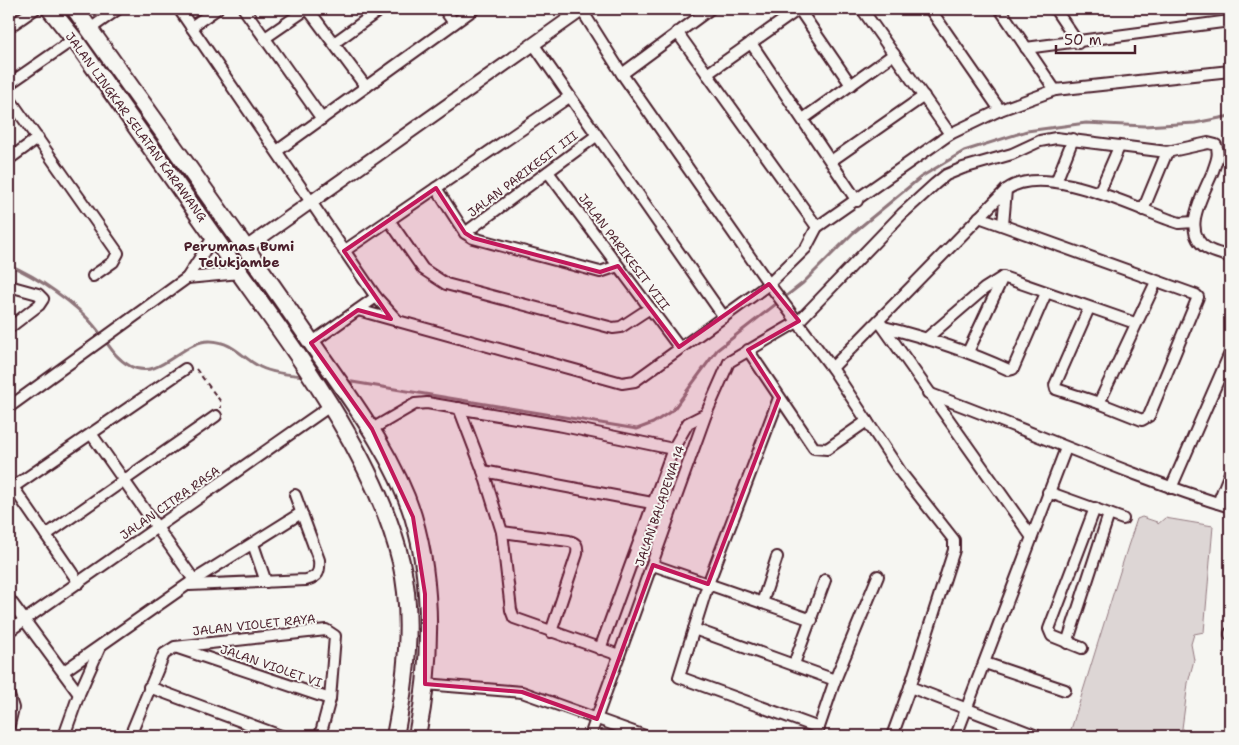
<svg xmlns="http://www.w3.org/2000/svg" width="1239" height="745" viewBox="0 0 1239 745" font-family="'Shantell Sans',sans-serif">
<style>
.green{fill:#ddd6d5;stroke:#947a80}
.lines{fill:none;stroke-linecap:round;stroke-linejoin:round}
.stream{stroke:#8e747a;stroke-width:3}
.minor-casing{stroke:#4a1f2b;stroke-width:14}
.tertiary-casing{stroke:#4a1f2b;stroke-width:16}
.primary-casing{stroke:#4a1f2b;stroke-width:20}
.path{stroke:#4a1f2b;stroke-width:2;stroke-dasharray:5 4;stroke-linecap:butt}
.minor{stroke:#f6f6f2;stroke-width:10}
.tertiary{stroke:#f6f6f2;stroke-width:12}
.primary{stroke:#f6f6f2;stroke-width:16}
.marked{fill:#c2185b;fill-opacity:0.2;stroke:#c2185b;stroke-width:4;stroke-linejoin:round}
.labels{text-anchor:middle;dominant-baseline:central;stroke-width:4;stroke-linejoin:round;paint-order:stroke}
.street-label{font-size:12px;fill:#4a1f2b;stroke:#f6f6f2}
.neighbourhood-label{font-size:14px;font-weight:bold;fill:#4a1f2b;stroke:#f6f6f2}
</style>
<rect width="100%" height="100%" fill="#f6f6f2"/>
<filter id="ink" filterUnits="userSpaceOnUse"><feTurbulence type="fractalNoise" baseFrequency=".02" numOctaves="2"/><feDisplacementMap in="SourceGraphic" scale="10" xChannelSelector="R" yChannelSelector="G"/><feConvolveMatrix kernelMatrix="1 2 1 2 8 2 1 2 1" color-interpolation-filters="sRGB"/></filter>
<g filter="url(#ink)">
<!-- green -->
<polygon class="green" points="1142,517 1157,522 1158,524 1165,518 1213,526 1204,632 1194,634 1191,644 1194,660 1188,683 1181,736 1069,736 1128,546 1137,519"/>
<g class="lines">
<!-- stream -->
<g class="stream">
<path d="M9,265C36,276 77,304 95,327C107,341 113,357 130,366C160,382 182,340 210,341C234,342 241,357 260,367C273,373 290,375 305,376"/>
<polyline points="346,381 637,429 653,423 673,410 717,350 803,283 853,233 921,177 964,151 1027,131 1086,123 1144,126 1195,123 1230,116"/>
</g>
<!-- minor casing -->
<g class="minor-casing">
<g id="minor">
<polyline points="179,9 376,297 396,319"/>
<polyline points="244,9 322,119"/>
<polyline points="308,9 366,87"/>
<polyline points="444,9 454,23"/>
<polyline points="581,9 622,74 769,284 832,368 902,474 954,540 954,550 910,687 892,736"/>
<polyline points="799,9 851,85"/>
<polyline points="862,9 950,134"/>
<polyline points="930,9 1000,110"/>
<polyline points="1000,9 1055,90"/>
<polyline points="1055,9 1078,43"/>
<polyline points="9,27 35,9"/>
<polyline points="191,27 217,9"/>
<polyline points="90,29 118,9"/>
<polyline points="677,32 817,227"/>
<polyline points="265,38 307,9"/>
<polyline points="334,43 381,9"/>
<polyline points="751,43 857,201"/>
<polyline points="534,45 724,317"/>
<polyline points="1026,48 1230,21"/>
<polyline points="622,74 710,9"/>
<polyline points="707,74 799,9"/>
<polyline points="9,84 74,39"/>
<polyline points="9,98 118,253 113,262 93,276"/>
<polyline points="803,119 894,54"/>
<polyline points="277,151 474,9"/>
<polyline points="9,159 38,138"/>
<polyline points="831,161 924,96"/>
<polyline points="548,172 679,347"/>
<polyline points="1056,182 1073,139"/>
<polyline points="436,188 465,233 473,238 600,272 618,266"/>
<polyline points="1099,193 1119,147"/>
<polyline points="1143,210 1167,152"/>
<polyline points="979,217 1196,295 1198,297 1149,416 1142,420 1099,403 1156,282"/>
<polyline points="389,220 423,269 446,284 613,328 621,327 650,308"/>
<path d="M1003,225L1006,190C1043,162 1131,206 1170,220L1179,223L1194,222"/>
<polyline points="465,233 596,136"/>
<polyline points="344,251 569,97"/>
<polyline points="187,278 240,273"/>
<polyline points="9,286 38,294 43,299 39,305 9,328"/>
<polyline points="1089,308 1055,385 1056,389 1099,403"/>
<polyline points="358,310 622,383 635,381 769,284 806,248 817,227 950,134 1000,110 1055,90 1230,71"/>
<polyline points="879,321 1031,536"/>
<path d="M884,327C928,338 968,351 1009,370L1013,369L1046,293"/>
<polyline points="927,338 984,289 1003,277 1135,323"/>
<polyline points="311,343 376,297"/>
<polyline points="748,350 814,448 827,449 867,421"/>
<polyline points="968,352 1003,277"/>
<polyline points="832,368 1006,190"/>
<path d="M928,393C1029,430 1127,475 1230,507"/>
<polyline points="779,398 708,584 679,677 819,728"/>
<polyline points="9,407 187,278 214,236"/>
<polyline points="459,408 483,471 502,532 511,610 514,618 619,655"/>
<polyline points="372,429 415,404 427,403 563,426 673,449"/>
<polyline points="92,435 194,580"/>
<polyline points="483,471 652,503"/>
<polyline points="13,487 79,583"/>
<polyline points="1171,488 1230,353"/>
<polyline points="9,490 185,369"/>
<polyline points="1048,492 1123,519"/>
<polyline points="1218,503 1230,473"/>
<path d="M502,532L569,541C577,543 578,546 577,554L551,632"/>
<polyline points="46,535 216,416"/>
<polyline points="253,544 266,582"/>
<polyline points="653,565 812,620"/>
<path d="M189,585L306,580C318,577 320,572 319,560L295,495"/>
<polyline points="9,599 79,694"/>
<polyline points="762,603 777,557"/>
<polyline points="694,629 835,680"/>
<polyline points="9,631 330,406"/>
<polyline points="1230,635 1230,633"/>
<polyline points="1067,643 1109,514"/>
<polyline points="178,648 330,699"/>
<polyline points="1082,648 1052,636 1049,629 1095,508"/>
<polyline points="600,649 673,449 688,423 706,414"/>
<polyline points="985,663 1065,690"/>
<polyline points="794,664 825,580"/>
<polyline points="64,671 194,580 301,513"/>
<polyline points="425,684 522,692 645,736"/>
<polyline points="149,687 281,736"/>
<polyline points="910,687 1037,736"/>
<polyline points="9,696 13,708 9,725"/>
<polyline points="64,736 79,694 100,647"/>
<polyline points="130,736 164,654 175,647 326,630 335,636 330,699 320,736"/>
<path d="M590,736L706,414L729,362L799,321L902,214L935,184L946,175L963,168L1012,154L1040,141L1056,138L1167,152L1208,143L1216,145C1220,154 1216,162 1213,171C1204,194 1179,232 1208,249C1215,253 1223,254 1230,257"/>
<polyline points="816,736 835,680 878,576"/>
<polyline points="956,736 1066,448"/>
</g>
</g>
<!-- tertiary casing -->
<g class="tertiary-casing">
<polyline id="tertiary" points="246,248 583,9"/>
</g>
<!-- primary casing -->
<g class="primary-casing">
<g id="primary">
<path d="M50,9L74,39C127,114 180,189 233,264C295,351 376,457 401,562C414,618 406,680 395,736"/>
<path d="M75,9C152,117 230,224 305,333C344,391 391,448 413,516C434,586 431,666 417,736"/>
</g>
</g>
<!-- path -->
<polyline class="path" points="196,369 221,402 221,408"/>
<!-- minor -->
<use href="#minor" class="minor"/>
<!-- tertiary -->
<use href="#tertiary" class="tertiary"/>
<!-- primary -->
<use href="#primary" class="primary"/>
</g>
</g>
<!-- marked area -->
<path class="marked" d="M436,188L465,233L473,238L600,272L618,266L679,347L769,284L799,321L748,350L779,398L708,584L653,565L597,719L522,692L425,684V594L413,517L372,429L311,343L358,310L391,319L344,251Z"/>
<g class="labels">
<!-- street labels -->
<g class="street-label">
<text transform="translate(136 127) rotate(54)">JALAN LINGKAR SELATAN KARAWANG</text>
<text transform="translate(523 174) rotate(-37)">JALAN PARIKESIT III</text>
<text transform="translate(624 252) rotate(53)">JALAN PARIKESIT VIII</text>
<text transform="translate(170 503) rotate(-35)">JALAN CITRA RASA</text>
<text transform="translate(660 506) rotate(-71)">JALAN BALADEWA 14</text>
<text transform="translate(254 625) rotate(-6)">JALAN VIOLET RAYA</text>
<text transform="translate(271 666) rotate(19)">JALAN VIOLET VI</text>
</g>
<!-- neighbourhood labels -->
<g class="neighbourhood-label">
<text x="239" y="246">Perumnas Bumi<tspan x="239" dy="16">Telukjambe</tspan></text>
</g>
</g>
<!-- margin -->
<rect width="1239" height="745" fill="none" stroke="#f6f6f2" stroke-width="30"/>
<rect x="15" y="15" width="1209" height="715" fill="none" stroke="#4a1f2b" stroke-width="2" filter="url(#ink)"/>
<!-- scale -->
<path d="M1056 45v8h79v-8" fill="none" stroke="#4a1f2b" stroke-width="2.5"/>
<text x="1064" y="45" font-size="15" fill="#4a1f2b" stroke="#f6f6f2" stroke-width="4" paint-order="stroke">50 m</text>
</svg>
